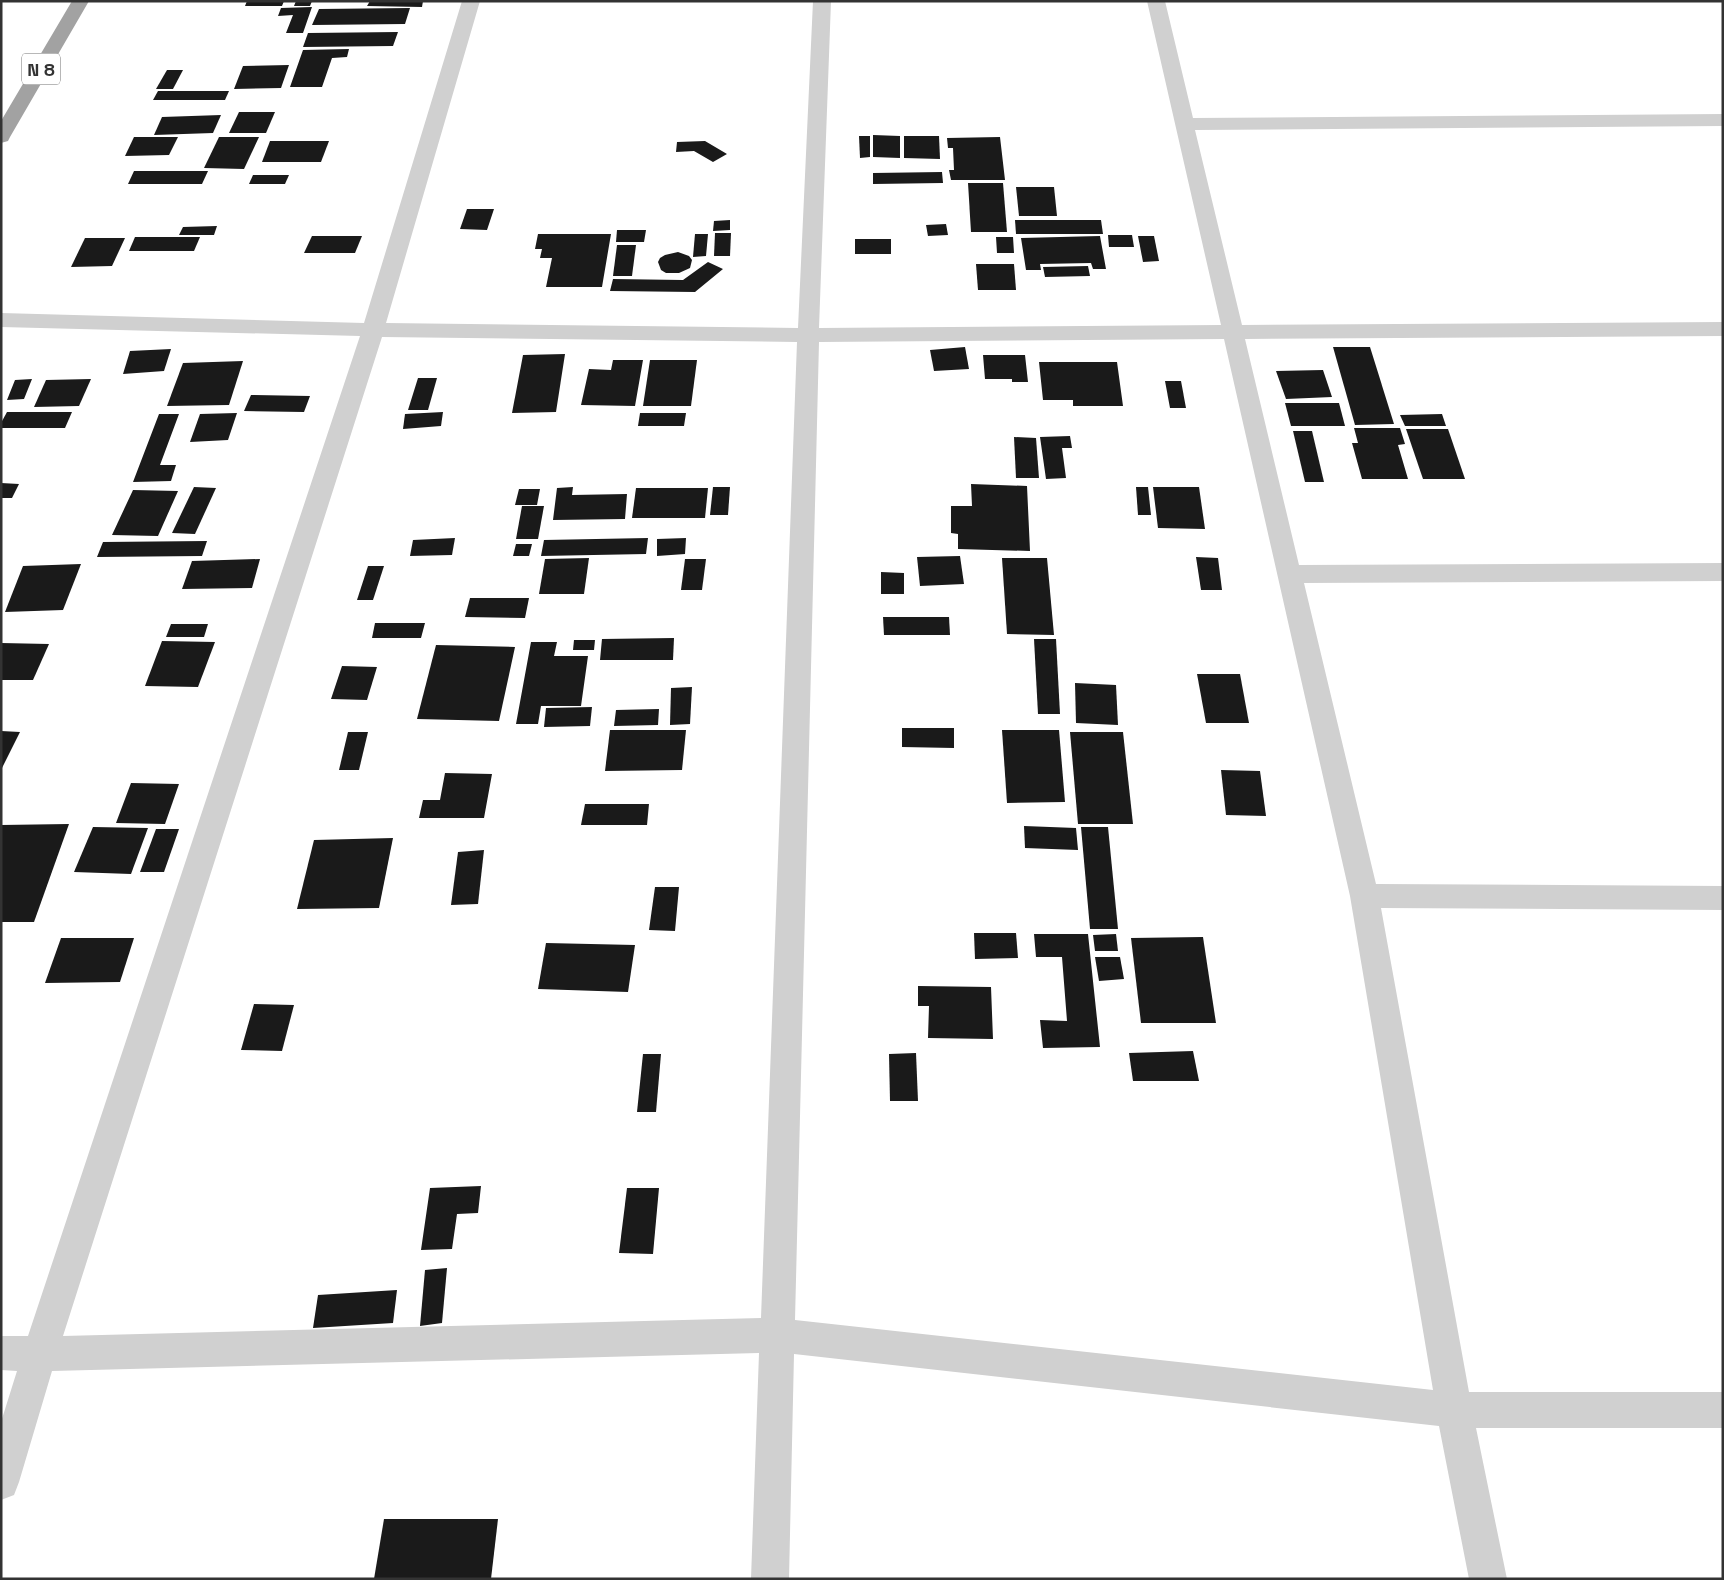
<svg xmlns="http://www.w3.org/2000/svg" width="1724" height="1580" viewBox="0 0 1724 1580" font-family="'Space Grotesk',sans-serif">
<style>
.building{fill:#1a1a1a}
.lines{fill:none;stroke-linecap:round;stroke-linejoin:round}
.minor{fill:#d0d0d0;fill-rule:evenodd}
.trunk{fill:#a2a2a2;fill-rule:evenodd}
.labels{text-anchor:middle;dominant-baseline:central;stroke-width:5;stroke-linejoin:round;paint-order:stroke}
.shield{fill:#fff;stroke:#707070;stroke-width:1}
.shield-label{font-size:18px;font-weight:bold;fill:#333}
</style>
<rect width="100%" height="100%" fill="#fff"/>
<!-- building -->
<g class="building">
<polygon points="247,1 284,1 282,6 245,6"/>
<polygon points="296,1 312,1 310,6 294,6"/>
<polygon points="370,1 423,1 422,7 367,6"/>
<polygon points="312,7 303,33 286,33 293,15 278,16 281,8"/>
<polygon points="410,8 405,24 312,25 319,9"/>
<polygon points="398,32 393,46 303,47 308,33"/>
<polygon points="349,49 347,57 332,58 322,87 290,87 303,50"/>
<polygon points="289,65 281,88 234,89 243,66"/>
<polygon points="167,70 183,70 173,89 156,89"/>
<polygon points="158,91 229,91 225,100 153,100"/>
<polygon points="239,112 275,112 266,133 229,133"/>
<polygon points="221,115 213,133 154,135 162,117"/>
<polygon points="873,135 900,136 900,158 873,157"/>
<polygon points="859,136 870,136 870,157 860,158"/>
<polygon points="904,136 939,136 940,159 904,158"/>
<polygon points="134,137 178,137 169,155 125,156"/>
<polygon points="219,137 259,137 244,169 204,168"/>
<polygon points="1000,137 1005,180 951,180 949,170 954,170 953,148 948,148 947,138"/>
<polygon points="270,141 329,141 321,162 262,162"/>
<polygon points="705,141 727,154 713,162 694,151 676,152 677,142"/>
<polygon points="134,171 208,171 202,184 128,184"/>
<polygon points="942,172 943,183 873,184 873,173"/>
<polygon points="253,175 289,175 285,184 249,184"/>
<polygon points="968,183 1003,183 1007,232 971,232"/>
<polygon points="1016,187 1054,187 1057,216 1019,216"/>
<polygon points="467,209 494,209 487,230 460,229"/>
<polygon points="730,220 730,230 713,231 714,221"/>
<polygon points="1015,220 1101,220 1103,234 1016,234"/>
<polygon points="946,224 948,235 928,236 926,225"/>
<polygon points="217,226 214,235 179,235 183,227"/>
<polygon points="617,230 646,230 644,242 616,242"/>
<polygon points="715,233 731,233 730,256 714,256"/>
<polygon points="538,234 611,234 602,287 546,287 552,258 540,258 542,249 535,249"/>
<polygon points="695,234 708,234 706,256 693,257"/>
<polygon points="1108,235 1132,235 1134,247 1109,247"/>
<polygon points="312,236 362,236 355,253 304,253"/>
<polygon points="1100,236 1106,269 1093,269 1091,263 1040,264 1041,270 1026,270 1021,238"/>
<polygon points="1138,236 1154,236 1159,261 1143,262"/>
<polygon points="135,237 200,237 194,251 129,251"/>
<polygon points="996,237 1013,237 1014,253 997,253"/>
<polygon points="85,238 125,238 112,266 71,267"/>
<rect x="855" y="239" width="36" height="15"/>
<polygon points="617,245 636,245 632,276 613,276"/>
<polygon points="678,252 689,256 692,260 690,268 679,273 666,273 661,270 658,262 660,258 665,255"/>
<polygon points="708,262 723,269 695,292 610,291 613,279 683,280"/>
<polygon points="976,264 1014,264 1016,290 978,290"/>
<polygon points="1088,266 1090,276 1045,277 1043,267"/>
<polygon points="965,347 969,369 934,371 930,350"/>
<polygon points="1333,347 1370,347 1394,424 1355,425"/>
<polygon points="171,349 164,371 123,374 130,351"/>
<polygon points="565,354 556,412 512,413 523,355"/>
<polygon points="983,355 1025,355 1028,382 1012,382 1012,379 985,379"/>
<polygon points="613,360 643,360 635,406 581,405 589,369 611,370"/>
<polygon points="650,360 697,360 691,406 643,406"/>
<polygon points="243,361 229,405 167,406 183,363"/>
<polygon points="1039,362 1117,362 1123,406 1073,406 1073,400 1043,400"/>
<polygon points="1323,370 1332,397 1286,399 1276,371"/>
<polygon points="418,378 437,378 428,410 408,410"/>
<polygon points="32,379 24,399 7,400 15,380"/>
<polygon points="91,379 79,406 34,407 46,380"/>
<polygon points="1165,381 1181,381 1186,408 1170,408"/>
<polygon points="251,395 310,396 304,412 244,411"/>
<polygon points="1285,403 1339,403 1345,426 1291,426"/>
<polygon points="7,412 72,412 65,428 1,428 1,423"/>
<polygon points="443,412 441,426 403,429 405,414"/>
<polygon points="237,413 228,440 190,442 200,414"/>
<polygon points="640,413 686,413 684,426 638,426"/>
<polygon points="159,414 179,414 160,465 176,465 171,481 133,482"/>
<polygon points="1442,414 1446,426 1405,426 1400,415"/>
<polygon points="1354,428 1400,428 1405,444 1398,445 1408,479 1362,479 1352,443 1358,443"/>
<polygon points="1406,429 1448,429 1465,479 1423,479"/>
<polygon points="1293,431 1312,431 1324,482 1305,482"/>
<polygon points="1070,436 1072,448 1062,448 1066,478 1046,479 1040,437"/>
<polygon points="1014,437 1036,438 1039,478 1016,478"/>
<polygon points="1,483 19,484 12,498 1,498"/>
<polygon points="971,484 1027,486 1030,551 958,549 958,534 951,533 951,506 972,506"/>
<polygon points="194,487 216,488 195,534 172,533"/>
<polygon points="573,487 572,495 627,494 625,519 553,520 557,488"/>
<polygon points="713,487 730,487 728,515 710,515"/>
<polygon points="1136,487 1148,487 1151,515 1138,515"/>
<polygon points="1153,487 1199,487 1205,529 1158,528"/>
<polygon points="636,488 708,488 705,518 632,518"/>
<polygon points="519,489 540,489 537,505 515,505"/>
<polygon points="133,490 178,491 158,536 112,535"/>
<polygon points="522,506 544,506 538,539 516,539"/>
<polygon points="455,538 452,555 410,556 413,540"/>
<polygon points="648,538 646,554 541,556 544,540"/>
<polygon points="686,538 685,554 657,556 657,539"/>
<polygon points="207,541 202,556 97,557 103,542"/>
<polygon points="516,544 532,544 529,556 513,556"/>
<polygon points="960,556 964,584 920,586 917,557"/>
<polygon points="1196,557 1218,558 1222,590 1201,590"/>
<polygon points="589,558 584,594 539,594 545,559"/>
<polygon points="1002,558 1047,558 1054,635 1007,634"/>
<polygon points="260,559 252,588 182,589 192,561"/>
<polygon points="685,559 706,559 702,590 681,590"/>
<polygon points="81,564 63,610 5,612 23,566"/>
<polygon points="368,566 384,566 373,600 357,600"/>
<polygon points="881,572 904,573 904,594 881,594"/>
<polygon points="470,598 529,598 525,618 465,617"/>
<polygon points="883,617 949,617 950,635 884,635"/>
<polygon points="375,623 425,623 421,638 372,638"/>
<polygon points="171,624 208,624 204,637 166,637"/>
<polygon points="674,638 673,660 600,660 602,639"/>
<polygon points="1034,639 1056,639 1060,714 1038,714"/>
<polygon points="574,640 595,640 594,650 573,650"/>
<polygon points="162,641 215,642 198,687 145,686"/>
<polygon points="531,642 557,642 554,656 588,656 581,706 541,706 538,724 516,724"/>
<polygon points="1,643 49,644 33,680 1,680"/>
<polygon points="436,645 515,647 499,721 417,719"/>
<polygon points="342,666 377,667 367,700 331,699"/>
<polygon points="1197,674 1240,674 1249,723 1206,723"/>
<polygon points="1075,683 1116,685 1118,725 1076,723"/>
<polygon points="692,687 690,724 670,725 671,688"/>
<polygon points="592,707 590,726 544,727 546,708"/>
<polygon points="659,709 658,725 614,726 616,710"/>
<polygon points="902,728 954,728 954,748 902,747"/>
<polygon points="610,730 686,730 682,770 605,771"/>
<polygon points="1002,730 1059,730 1065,802 1007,803"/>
<polygon points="1,731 20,732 1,770"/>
<polygon points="348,732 368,732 359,770 339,770"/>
<polygon points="1070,732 1123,732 1133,824 1078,824"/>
<polygon points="1221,770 1260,771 1266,816 1226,815"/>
<polygon points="445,773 492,774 484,818 419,818 423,800 440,800"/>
<polygon points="131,783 179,784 165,824 116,823"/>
<polygon points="585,804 649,804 647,825 581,825"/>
<polygon points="69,824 34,922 1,922 1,825"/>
<polygon points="1024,826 1076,828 1078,850 1025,848"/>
<polygon points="93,827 148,828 131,874 74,872"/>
<polygon points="1081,827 1108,827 1118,929 1090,929"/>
<polygon points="156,829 179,829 164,872 140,872"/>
<polygon points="393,838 379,908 297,909 314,840"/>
<polygon points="484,850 478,904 451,905 458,852"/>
<polygon points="655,887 679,887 675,931 649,930"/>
<polygon points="974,933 1016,933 1018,958 975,959"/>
<polygon points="1034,934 1088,934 1100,1047 1043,1048 1040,1020 1067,1021 1062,957 1036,957"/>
<polygon points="1116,934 1118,951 1095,951 1093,935"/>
<polygon points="1203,937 1216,1023 1141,1023 1131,938"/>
<polygon points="61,938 134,938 120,982 45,983"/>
<polygon points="546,943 635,945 628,992 538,989"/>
<polygon points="1095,957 1120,957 1124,979 1099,981"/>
<polygon points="918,986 991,987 993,1039 928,1038 929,1006 918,1006"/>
<polygon points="254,1004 294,1005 282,1051 241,1050"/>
<polygon points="1193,1051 1199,1081 1133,1081 1129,1053"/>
<polygon points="916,1053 918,1101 890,1101 889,1054"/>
<polygon points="643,1054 661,1054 656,1112 637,1112"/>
<polygon points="481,1186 478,1213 457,1214 452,1249 421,1250 430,1188"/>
<polygon points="627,1188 659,1188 653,1254 619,1253"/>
<polygon points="447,1268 442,1323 420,1326 425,1270"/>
<polygon points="397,1290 393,1323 313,1328 318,1295"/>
<polygon points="384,1519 498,1519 491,1579 374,1579"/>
</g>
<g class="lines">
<!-- minor -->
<path class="minor" d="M462,1H480L386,323L798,328L813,1H831L819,328L1221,325L1147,1H1165L1193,118L1723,114V126L1195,130L1242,325L1723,322V336L1245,339L1299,565L1723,563V581L1304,583L1376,884L1723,886V910L1381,908L1469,1392H1723V1428H1476L1507,1579H1469L1439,1426L794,1354L789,1579H751L759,1353L52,1371L19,1482L14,1495L1,1500V1422L17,1371L1,1370V1336H28L360,336L1,327V313L364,323ZM382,337L797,342L761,1318L63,1336ZM1224,339L1350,896L1433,1390L795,1320L819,342Z"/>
<!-- trunk -->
<polygon class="trunk" points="72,1 89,1 10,137 8,141 1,143 1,121"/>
</g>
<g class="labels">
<!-- shield labels -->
<rect class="shield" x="22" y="53.5" width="38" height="31" rx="4"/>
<g class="shield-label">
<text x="41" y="69">N 8</text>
</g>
</g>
<!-- border -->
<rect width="1724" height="1580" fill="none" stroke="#333333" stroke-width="5"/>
</svg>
